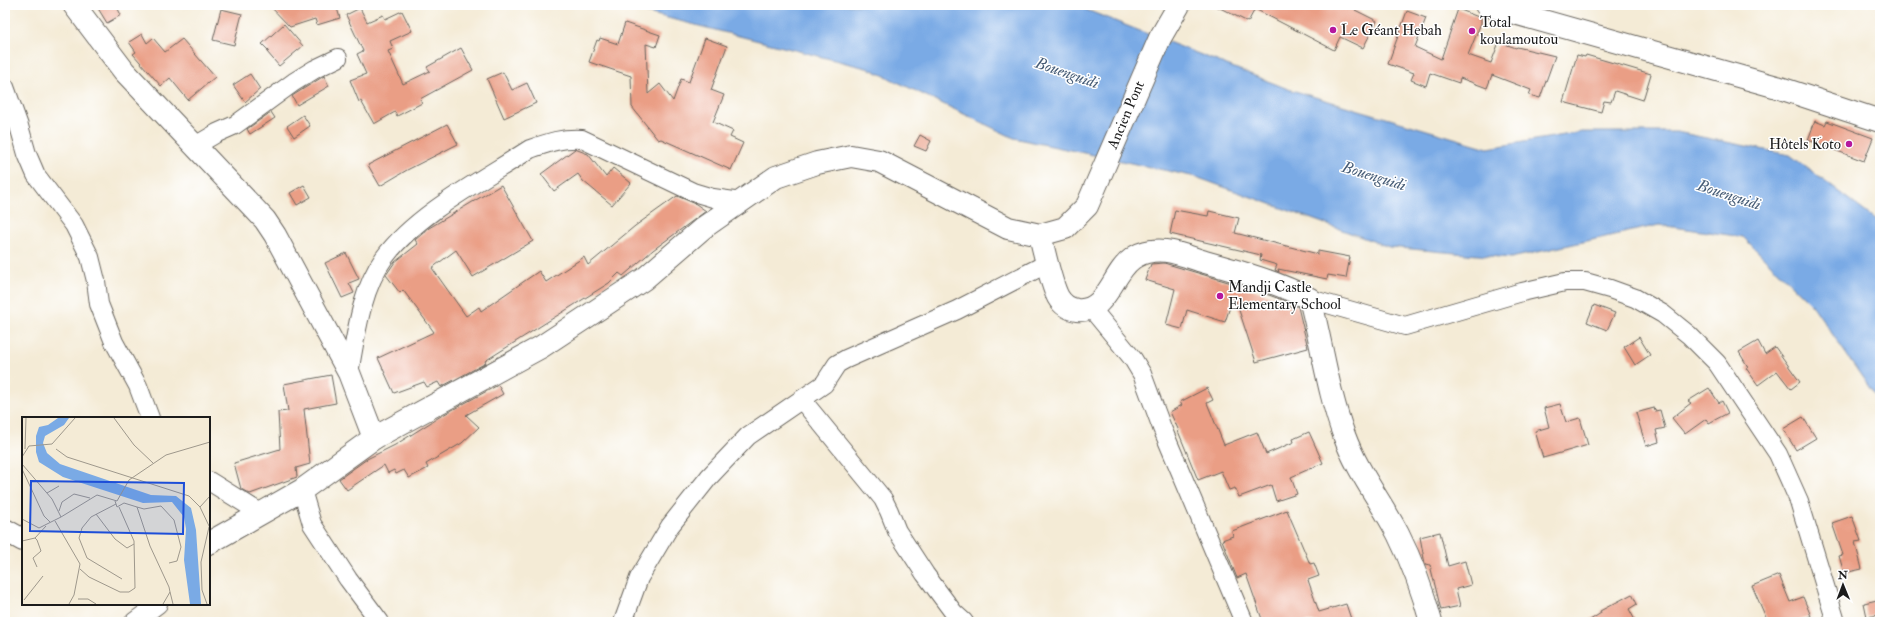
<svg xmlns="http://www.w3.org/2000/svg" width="1885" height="627" viewBox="0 0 1885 627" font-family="'IM FELL Double Pica',serif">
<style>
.water{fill:#7aaae5;stroke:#4b6380}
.building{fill:#ea9e85}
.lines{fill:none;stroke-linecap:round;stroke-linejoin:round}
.minor-casing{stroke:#68645d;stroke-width:20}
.tertiary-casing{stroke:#68645d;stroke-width:24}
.secondary-casing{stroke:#68645d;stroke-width:24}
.primary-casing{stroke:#68645d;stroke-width:24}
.trunk-casing{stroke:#68645d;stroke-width:24}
.minor{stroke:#fff;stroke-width:18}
.tertiary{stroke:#fff;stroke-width:22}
.secondary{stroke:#fff;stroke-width:22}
.primary{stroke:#fff;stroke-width:22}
.trunk{stroke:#fff;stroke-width:22}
.poi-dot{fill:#b5179e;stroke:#fff;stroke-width:1.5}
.labels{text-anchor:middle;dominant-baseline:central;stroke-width:3;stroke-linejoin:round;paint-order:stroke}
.poi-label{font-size:15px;fill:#1c1c1c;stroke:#fff;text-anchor:start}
.street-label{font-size:15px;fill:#1c1c1c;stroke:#fff}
.water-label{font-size:16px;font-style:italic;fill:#465c76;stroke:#fff}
.inset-road{fill:none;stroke:#9e988c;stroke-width:1}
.view{fill:#1d4ed8;fill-opacity:0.15;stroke:#1d4ed8;stroke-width:2}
.inset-edge{fill:none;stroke:#1c1c1c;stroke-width:2}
</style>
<rect width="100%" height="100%" fill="#fff"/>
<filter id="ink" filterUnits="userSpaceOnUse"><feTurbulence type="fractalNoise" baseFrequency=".025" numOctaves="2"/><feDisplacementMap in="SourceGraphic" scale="8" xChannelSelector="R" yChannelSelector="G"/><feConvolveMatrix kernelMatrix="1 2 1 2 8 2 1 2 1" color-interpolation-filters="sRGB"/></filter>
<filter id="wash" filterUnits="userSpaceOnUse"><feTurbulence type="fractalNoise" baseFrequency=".012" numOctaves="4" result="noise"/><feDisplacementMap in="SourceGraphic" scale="16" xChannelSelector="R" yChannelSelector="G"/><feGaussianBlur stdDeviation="0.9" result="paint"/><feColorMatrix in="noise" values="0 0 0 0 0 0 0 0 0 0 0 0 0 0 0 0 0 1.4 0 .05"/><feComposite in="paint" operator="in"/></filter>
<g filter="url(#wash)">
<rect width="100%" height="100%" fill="#f4ebd6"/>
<!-- water -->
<polygon class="water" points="616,5 1074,5 1288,89 1488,148 1582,132 1677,132 1790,155 1880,223 1880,403 1813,306 1743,237 1659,225 1511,258 1389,247 1196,177 1014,138 870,69"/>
<g id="blocks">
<!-- building -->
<g class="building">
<polygon points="96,5 116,5 121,15 107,23"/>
<polygon points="269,5 336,5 340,18 317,25 315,19 290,27"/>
<polygon points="1214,5 1358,5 1355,10 1377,21 1363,48 1340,37 1334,50 1255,9 1248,22"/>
<polygon points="360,8 367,22 383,15 385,19 402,11 412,31 390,41 393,49 388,51 403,84 430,71 427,67 461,48 473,70 420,99 422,103 397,116 395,112 374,124 361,101 359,102 350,80 366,74 357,54 363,51 346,15"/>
<polygon points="221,9 242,14 234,45 213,40"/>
<polygon points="1458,9 1481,18 1481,23 1468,55 1491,63 1499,42 1516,48 1517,47 1555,56 1540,98 1529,95 1531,90 1492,75 1487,88 1460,78 1459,83 1430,73 1426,86 1411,80 1414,73 1388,64 1407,11 1426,18 1415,47 1441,59"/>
<polygon points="625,23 660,35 656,47 646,44 648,94 660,84 673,101 681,79 689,82 705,38 727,46 711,90 724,95 713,122 733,131 730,137 743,143 731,170 661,139 658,140 632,107 631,76 589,62 597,40 599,41 600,38 618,44"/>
<polygon points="284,24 303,46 279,66 267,52 269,51 262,44"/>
<polygon points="142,34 147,43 153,38 165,52 182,39 215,77 188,100 170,78 161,86 133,54 136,52 129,42"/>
<polygon points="1577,55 1585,57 1586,55 1651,74 1643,100 1615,91 1611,102 1604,101 1601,112 1563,102"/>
<polygon points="503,72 512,90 527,83 536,103 504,118 487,79"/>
<polygon points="250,74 260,89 245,102 233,85"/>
<polygon points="324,76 329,86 297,105 292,96"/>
<polygon points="271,112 275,118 250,134 247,129"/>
<polygon points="303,115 310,126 294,137 287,126"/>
<polygon points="1815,121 1825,125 1827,121 1873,138 1864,161 1808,140"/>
<polygon points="447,124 458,144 407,170 380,186 368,165"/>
<polygon points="920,135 931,141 926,151 914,146"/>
<polygon points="575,149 588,154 606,177 613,168 631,183 612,205 583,181 578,174 554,191 541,174"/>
<polygon points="304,185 311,197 297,205 290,193"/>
<polygon points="501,185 533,241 473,277 456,250 432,268 466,316 479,307 481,311 539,271 546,282 584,257 588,265 635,226 677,196 696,204 706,211 653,250 623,276 619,273 609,283 485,361 486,363 441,387 438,382 427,387 424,382 394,393 378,358 434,332 403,290 400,293 386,275 395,262 418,244 415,240 429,228"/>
<polygon points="1175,210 1208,216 1209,211 1239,218 1235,233 1318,254 1318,251 1350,257 1346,278 1328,275 1327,279 1278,269 1279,272 1275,270 1277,265 1260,260 1261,255 1170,234"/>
<polygon points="346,253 359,279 349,283 354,293 342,298 325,263"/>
<polygon points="1164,263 1255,290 1288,302 1289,307 1295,305 1298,307 1308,348 1256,362 1234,295 1225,322 1187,310 1182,329 1166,325 1175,289 1145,280 1151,264"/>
<polygon points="1594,305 1615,313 1607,330 1587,322"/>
<polygon points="1639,337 1650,355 1635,365 1624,347"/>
<polygon points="1758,341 1765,354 1775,347 1800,382 1791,389 1777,371 1758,385 1746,368 1748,367 1739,352"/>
<polygon points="331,375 336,403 304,409 310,464 296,468 297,477 250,494 241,489 234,463 280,449 278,412 288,411 284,384"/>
<polygon points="498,385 503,394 466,415 479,427 462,443 426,464 428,468 409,478 404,470 396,474 394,470 388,473 384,465 347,490 339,479 367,459 395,445 441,416"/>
<polygon points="1207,388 1213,400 1207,403 1224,445 1257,432 1266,454 1294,442 1293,439 1309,432 1323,463 1291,477 1297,494 1276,501 1271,485 1239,497 1235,488 1229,490 1221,471 1198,480 1178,431 1179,431 1170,412 1182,405 1180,402"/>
<polygon points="1709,388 1719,403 1722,401 1728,413 1709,423 1706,419 1685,434 1672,418 1691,403 1688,401"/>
<polygon points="1560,404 1566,422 1580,418 1588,445 1543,458 1535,431 1549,427 1544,408"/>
<polygon points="1654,408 1655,411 1660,410 1665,428 1656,430 1659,442 1646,446 1636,413"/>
<polygon points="1803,417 1816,438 1796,450 1783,429"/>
<polygon points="1287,510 1310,564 1314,563 1319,576 1308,580 1319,612 1346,604 1352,622 1263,622 1246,574 1237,578 1222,540 1233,536 1232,531"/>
<polygon points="1852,516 1861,541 1855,542 1862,569 1844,573 1839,556 1843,555 1832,523"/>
<polygon points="1440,532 1448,566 1465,561 1471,585 1456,589 1460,606 1441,610 1430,565 1425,564 1420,537"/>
<polygon points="1779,575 1790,602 1803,597 1811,616 1796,622 1768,622 1752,586"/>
<polygon points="1632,594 1637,604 1629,609 1636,622 1587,622 1601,613 1600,611"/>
<polygon points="1877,600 1880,615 1867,617 1864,603"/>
</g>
</g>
</g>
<g filter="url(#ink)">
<use href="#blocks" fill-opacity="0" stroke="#68645d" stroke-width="1"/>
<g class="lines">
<!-- minor casing -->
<g class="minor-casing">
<g id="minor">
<polyline points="5,87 19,126 27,154 36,175 74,225 90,257 96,281 99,304 114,342 138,386 150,418"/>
<polyline points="195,146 217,133 235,125 294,82 315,69 338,58"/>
<polyline points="1310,299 1405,326 1522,292 1565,282 1585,282 1610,289 1635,298 1663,314 1689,335 1717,363 1778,454 1799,501 1836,622"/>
<polyline points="1091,308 1133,359 1142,374 1162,428 1244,622"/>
<path d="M349,373C356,335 361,290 384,258C417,213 484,179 530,149C550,142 561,138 582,139L693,192L713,198L741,202"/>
<polyline points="802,400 883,499 889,511 897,531 925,574 954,613 964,622"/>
<polyline points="209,481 262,514"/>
<polyline points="302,490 312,524 348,579 380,622"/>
<polyline points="134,622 158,604"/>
<polyline points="623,622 639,578 670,526 709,477 748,436 824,384 837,364 846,359 957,310 1048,263"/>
</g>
</g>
<!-- tertiary casing -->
<g class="tertiary-casing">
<polyline id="tertiary" points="374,438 541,347 644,279 703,228 776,177 817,163 851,156 879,161 1008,228 1040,235 1065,228 1087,206 1160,38 1179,5"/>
</g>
<!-- secondary casing -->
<g class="secondary-casing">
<path id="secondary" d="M1040,235C1044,251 1051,284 1058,297C1062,304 1069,309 1077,310C1107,313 1112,273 1132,259C1137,255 1145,252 1152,251C1169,248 1188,257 1205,262C1241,272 1277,282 1310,299C1322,344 1328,392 1344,435C1357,471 1380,500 1398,534C1412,562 1423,592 1431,622"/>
</g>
<!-- primary casing -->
<g class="primary-casing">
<polyline id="primary" points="1486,5 1777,87 1880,121"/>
</g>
<!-- trunk casing -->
<g class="trunk-casing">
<g id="trunk">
<polyline points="74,5 124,71 265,220 275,235 349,373 374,438 302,490 209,543"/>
<polyline points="5,530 23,540"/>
</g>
</g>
<!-- minor -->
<use href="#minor" class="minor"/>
<!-- tertiary -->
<use href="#tertiary" class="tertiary"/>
<!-- secondary -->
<use href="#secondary" class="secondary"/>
<!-- primary -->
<use href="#primary" class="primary"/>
<!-- trunk -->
<use href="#trunk" class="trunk"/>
</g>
</g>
<!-- markers -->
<g class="poi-dot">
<circle cx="1333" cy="30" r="4"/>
<circle cx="1472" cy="31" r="4"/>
<circle cx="1849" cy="144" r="4"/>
<circle cx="1220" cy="296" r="4"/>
</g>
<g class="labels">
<!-- poi labels -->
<g class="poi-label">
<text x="1480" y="22">Total<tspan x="1480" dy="17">koulamoutou</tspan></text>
<text x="1341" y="30">Le Géant Hebah</text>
<text x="1841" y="144" text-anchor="end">Hôtels Koto</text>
<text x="1228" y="287">Mandji Castle<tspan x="1228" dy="17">Elementary School</tspan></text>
</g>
<!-- street labels -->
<g class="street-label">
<text transform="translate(1126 115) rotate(-67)">Ancien Pont</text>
</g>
<!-- water labels -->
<g class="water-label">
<text transform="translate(1067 73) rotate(19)">Bouenguidi</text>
<text transform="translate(1374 176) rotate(17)">Bouenguidi</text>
<text transform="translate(1729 195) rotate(18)">Bouenguidi</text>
</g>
</g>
<!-- overview -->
<g transform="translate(22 417)">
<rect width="188" height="188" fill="#f4ebd6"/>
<path d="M36,1H47L42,8L23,19L21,26L25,36L38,47L129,78L154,79L169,91L174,113L179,187H168L162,143L164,112L162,100L150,85L121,86L41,60L17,45L14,35V19L17,10L26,8Z" fill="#7aaae5"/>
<path class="inset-road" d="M92,1L112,28L131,46M30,27L53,1M3,32L4,1M34,32L45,40L167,79L178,90L188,111M0,40L7,29L30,27M0,47L30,82L39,100L17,111L0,102M0,52L22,99L28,105M25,76L37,69M93,84L95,90L102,86L115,90L128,129L147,170L148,175L141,187M94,87L69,100L60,111L57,121L65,141L100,162M115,90L122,92L139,89L152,103L159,130L155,144L147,146M178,90L188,79M37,94L40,85L52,77L68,81M74,97L93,122L105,131L112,127M39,100L75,78L95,84L107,63L144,38L188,25M33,104L58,147L52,178L47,187M13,121L24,109M0,124L13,121L15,123L19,134L11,141L15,150M58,152L67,160L98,175H107L113,171L112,124L97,90M148,175L151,187M56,182H66L74,187M2,183L21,159M185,187L180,173L179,145L187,110"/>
<path class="view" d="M9,64L162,66L161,117L8,114Z"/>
<rect width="188" height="188" class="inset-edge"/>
</g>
<!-- margin -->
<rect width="1885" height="627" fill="none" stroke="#fff" stroke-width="20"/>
<!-- north arrow -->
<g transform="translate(1843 585) rotate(359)" stroke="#ffffff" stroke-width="3" paint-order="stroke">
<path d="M0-3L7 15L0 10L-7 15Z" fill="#1c1c1c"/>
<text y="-6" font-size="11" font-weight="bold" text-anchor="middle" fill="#1c1c1c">N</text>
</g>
</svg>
